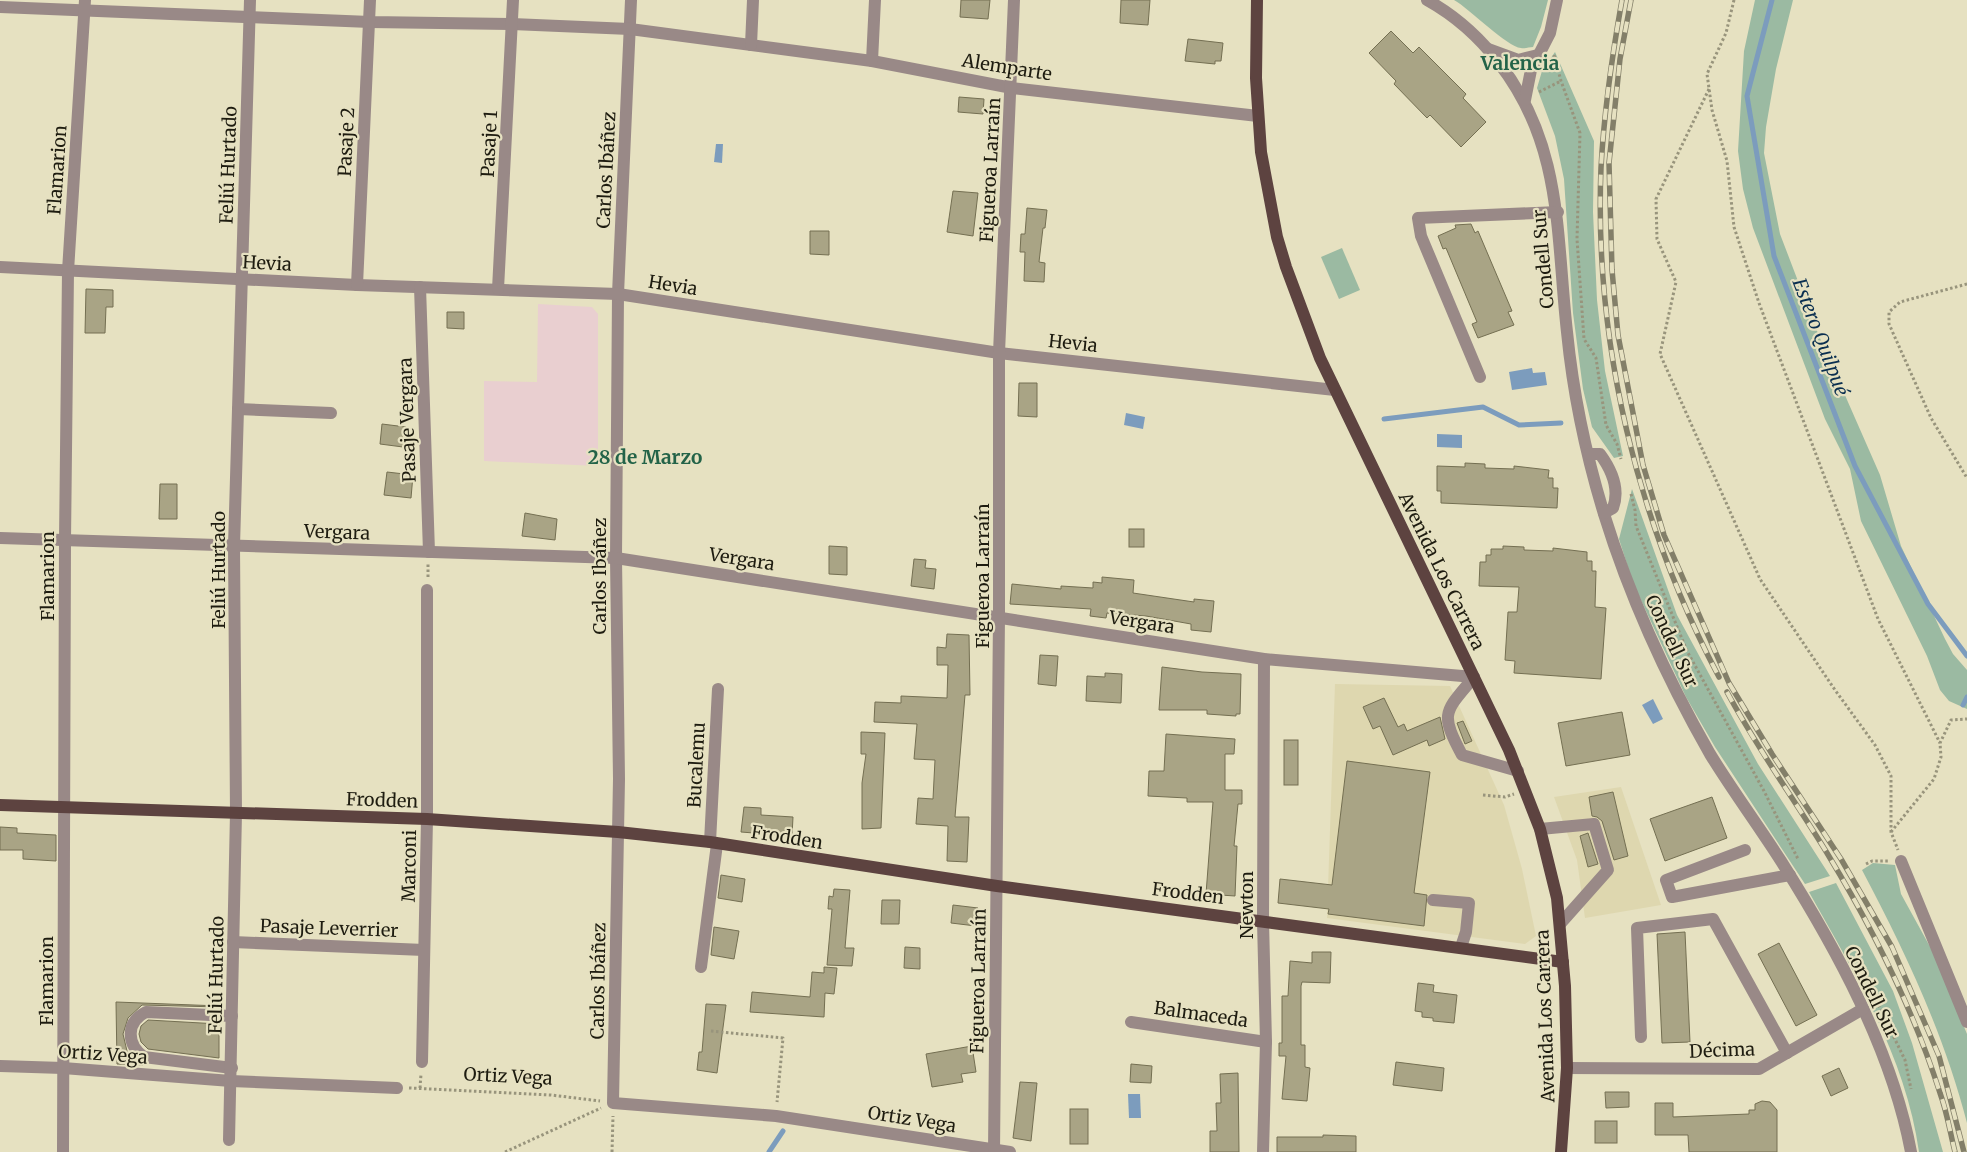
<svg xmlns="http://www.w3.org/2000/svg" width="1967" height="1152" viewBox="0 0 1967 1152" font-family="Merriweather,serif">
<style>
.built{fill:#ded7af}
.education{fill:#e9cfd0}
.green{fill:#9bbaa2}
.water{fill:#7c9cbd}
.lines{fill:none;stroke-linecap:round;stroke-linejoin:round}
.stream{stroke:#7c9cbd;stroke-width:5}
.building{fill:#a9a485;stroke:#746f52}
.path{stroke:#98947c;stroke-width:3;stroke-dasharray:2.5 2.5;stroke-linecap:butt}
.minor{stroke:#998987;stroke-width:12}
.major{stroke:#5d4340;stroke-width:12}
.rail-casing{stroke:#837f69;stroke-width:5.5}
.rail{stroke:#e6e1c1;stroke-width:4;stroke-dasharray:11;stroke-linecap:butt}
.labels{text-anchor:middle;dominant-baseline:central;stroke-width:4.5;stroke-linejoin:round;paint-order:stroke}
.street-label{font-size:18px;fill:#1e1c10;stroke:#e6e1c1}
.neighbourhood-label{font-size:19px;font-weight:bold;fill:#236348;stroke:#e6e1c1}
.water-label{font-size:19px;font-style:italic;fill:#0a2f50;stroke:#e6e1c1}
</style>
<rect width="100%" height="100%" fill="#e6e1c1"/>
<!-- built -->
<g class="built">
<polygon points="1335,684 1450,686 1504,805 1522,869 1536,936 1525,944 1327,918"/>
<polygon points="1621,787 1661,905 1585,918 1577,860 1554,797"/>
</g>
<!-- education -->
<polygon class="education" points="538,304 592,307 598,314 598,466 484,461 484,381 537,382"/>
<!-- green -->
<g class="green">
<path d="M1454,0H1548L1541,27L1533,47C1529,47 1524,49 1521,48C1507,47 1470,9 1454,0Z"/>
<polygon points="1755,0 1793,0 1776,69 1766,127 1764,153 1780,234 1819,336 1880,475 1901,546 1945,639 1953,654 1967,670 1967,709 1949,701 1940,690 1927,656 1861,521 1850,469 1825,419 1753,228 1743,189 1738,151 1744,51"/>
<polygon points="1555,52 1594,141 1593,212 1597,300 1605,371 1623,456 1614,458 1592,427 1583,389 1573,313 1564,179 1555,136 1537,88 1542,71"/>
<polygon points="1342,248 1360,290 1339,299 1321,257"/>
<polygon points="1632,489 1677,615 1758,764 1830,876 1805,884 1715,747 1686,697 1633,583 1619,539"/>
<path d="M1873,863L1895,865L1901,894L1934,954L1967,1034V1123C1944,1034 1905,951 1862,870Z"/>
<path d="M1836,883L1893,991L1912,1043L1943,1152H1919C1906,1058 1855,974 1809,892Z"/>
</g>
<!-- water -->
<g class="water">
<polygon points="716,144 723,144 722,163 714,162"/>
<polygon points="1532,368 1533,373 1545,372 1547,385 1512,390 1509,372"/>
<polygon points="1126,413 1145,417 1143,429 1124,425"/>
<polygon points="1437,434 1462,435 1462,448 1437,447"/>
<polygon points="1653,699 1663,719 1653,724 1642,705"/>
<polygon points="1128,1094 1140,1094 1141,1118 1129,1118"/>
</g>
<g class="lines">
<!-- stream -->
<g class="stream">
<polyline points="1772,0 1747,96 1774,256 1855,466 1928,604 1967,656"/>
<polyline points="1384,419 1483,407 1519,425 1561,423"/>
<polyline points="1963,705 1967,697"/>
<polyline points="769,1152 783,1131"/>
</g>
</g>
<!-- building -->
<g class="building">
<polygon points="961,0 990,0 988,19 960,17"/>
<polygon points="1121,0 1150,0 1148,25 1120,23"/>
<polygon points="1391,31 1413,53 1419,47 1466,94 1463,98 1486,122 1461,147 1430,115 1427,118 1394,84 1396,81 1369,53"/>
<polygon points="1188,39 1223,43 1221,61 1215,61 1215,64 1185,61"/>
<polygon points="959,97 984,99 983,114 958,112"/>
<polygon points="953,191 978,193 973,236 947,232"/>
<polygon points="1027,208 1047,210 1045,228 1043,228 1039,262 1045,263 1044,282 1024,281 1025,252 1020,252 1021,234 1025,234"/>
<polygon points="1471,224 1475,233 1478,231 1512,311 1508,312 1514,325 1478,338 1472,324 1477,322 1446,248 1443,249 1438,236 1456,228 1455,225"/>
<polygon points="810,231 829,231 829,255 810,254"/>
<polygon points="86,289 113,290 113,307 106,307 105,333 85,333"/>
<polygon points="447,312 464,312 464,329 447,328"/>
<polygon points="1019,383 1037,383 1037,417 1018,416"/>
<polygon points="382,424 406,427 403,447 380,444"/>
<polygon points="1465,463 1485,464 1485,468 1514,469 1514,466 1549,470 1548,478 1553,478 1553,488 1558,488 1557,508 1441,503 1441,491 1437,491 1437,466 1465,467"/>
<polygon points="387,472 413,475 411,498 384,495"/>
<polygon points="160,484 177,484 177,519 159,519"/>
<polygon points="525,513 557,519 555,540 522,536"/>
<rect x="1129" y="529" width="15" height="18"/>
<polygon points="829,546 847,547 847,575 829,574"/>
<polygon points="1503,546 1524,547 1524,550 1553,551 1553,548 1587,552 1587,561 1592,561 1592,571 1596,571 1595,607 1606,608 1601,679 1514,673 1515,661 1505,660 1508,612 1517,612 1519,587 1479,586 1480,562 1486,562 1486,555 1491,555 1491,549 1503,549"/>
<polygon points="914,559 926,560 925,568 936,569 934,589 911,586"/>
<polygon points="1102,577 1134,580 1133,593 1194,602 1194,599 1214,601 1211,632 1191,630 1191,624 1146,616 1107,613 1106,618 1090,616 1091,609 1010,604 1012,584 1061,589 1061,586 1093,588 1093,582 1102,583"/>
<polygon points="947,634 969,635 970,695 965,695 955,817 969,817 967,862 947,861 948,826 916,824 918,798 933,799 935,760 914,759 917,724 874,722 875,702 901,703 901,696 947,698 948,665 937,665 937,647 946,648"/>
<polygon points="1040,655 1058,656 1056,686 1038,684"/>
<polygon points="1162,667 1202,672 1241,674 1240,714 1236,714 1236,716 1207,714 1207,710 1159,710"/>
<polygon points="1105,673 1122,674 1121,703 1086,701 1087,676 1105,677"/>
<polygon points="1384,698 1398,727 1404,724 1407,731 1440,717 1445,739 1429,746 1427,740 1393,755 1380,726 1373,729 1363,707"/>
<polygon points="1622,712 1630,755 1566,766 1558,723"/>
<polygon points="1463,721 1472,741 1465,744 1457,723"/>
<polygon points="861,732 885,733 881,828 862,829 862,783 866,754 861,754"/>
<polygon points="1166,734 1235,739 1234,754 1225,754 1225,790 1242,790 1242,804 1238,804 1234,846 1237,846 1235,896 1206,894 1213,802 1187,802 1187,798 1148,796 1149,771 1164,771"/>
<rect x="1284" y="740" width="14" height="45"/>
<polygon points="1347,761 1430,772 1414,893 1427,895 1424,926 1328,914 1329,909 1278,903 1280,879 1332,885"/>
<polygon points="1613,792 1628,856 1614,860 1602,821 1597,817 1592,816 1589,797"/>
<polygon points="1712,797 1727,838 1665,861 1650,819"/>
<polygon points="744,807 761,808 761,815 793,817 792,836 741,832"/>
<polygon points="0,827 17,828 17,833 56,835 56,861 23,859 23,850 0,850"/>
<polygon points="1588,833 1598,864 1588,867 1580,836"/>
<polygon points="721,875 745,879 742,902 718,898"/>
<polygon points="834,889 850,890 845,948 854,948 852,966 827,965 832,909 828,909 829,896 833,897"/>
<polygon points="882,900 900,900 899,924 881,924"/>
<polygon points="953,905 978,908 976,926 951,923"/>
<polygon points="714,927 739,931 734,959 711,955"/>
<polygon points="1685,932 1690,1042 1662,1043 1657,934"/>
<polygon points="1779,943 1817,1015 1796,1026 1758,954"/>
<polygon points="905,947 920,948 920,969 904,968"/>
<polygon points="1312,952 1331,952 1330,983 1302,982 1301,986 1301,1045 1305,1045 1305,1067 1310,1068 1307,1101 1282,1099 1286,1056 1279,1056 1279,1043 1282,1043 1282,996 1288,996 1290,961 1312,963"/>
<polygon points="824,967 837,968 834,994 825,993 824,1017 750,1012 752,992 810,997 812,972 824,973"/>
<polygon points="1418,983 1434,985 1433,992 1457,995 1454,1023 1433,1021 1433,1018 1422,1017 1422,1012 1415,1011"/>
<polygon points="116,1002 220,1006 220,1007 142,1005 128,1018 123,1034 127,1051 143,1065 117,1064"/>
<polygon points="706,1004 726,1005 717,1073 697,1070 699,1052 702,1052"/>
<polygon points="148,1020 219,1024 219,1058 148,1049 141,1042 139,1034 141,1026"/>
<polygon points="972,1046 976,1072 961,1074 963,1082 932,1087 926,1054"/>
<polygon points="1396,1062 1444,1068 1442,1091 1393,1085"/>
<polygon points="1131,1064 1152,1066 1151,1083 1130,1082"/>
<polygon points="1839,1068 1848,1088 1831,1096 1822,1076"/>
<polygon points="1238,1073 1239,1152 1210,1152 1210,1131 1217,1131 1216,1103 1221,1103 1220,1074"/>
<polygon points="1020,1082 1037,1083 1031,1141 1013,1138"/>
<polygon points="1605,1092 1629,1092 1629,1107 1606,1108"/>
<polygon points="1762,1101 1770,1102 1777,1110 1777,1152 1689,1152 1688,1135 1655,1135 1655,1103 1673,1103 1673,1117 1749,1114 1749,1110 1755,1110 1755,1104"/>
<rect x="1070" y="1109" width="18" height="35"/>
<rect x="1595" y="1121" width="22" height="22"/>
<polygon points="1323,1135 1356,1136 1356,1152 1277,1152 1277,1137 1323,1137"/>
</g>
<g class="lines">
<!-- path -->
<g class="path">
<polyline points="1734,0 1726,33 1707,74 1712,110 1727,161 1734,227 1759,303 1878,619 1940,743"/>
<polyline points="1554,55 1561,81 1580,133 1577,239 1584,339 1596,358 1606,425 1617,444 1621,459"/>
<polyline points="1709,89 1656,199 1657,239 1676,282 1660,354 1760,579 1835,690 1875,745 1891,776 1891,832 1898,850"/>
<polyline points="1539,92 1561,81"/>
<polyline points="1967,284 1900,302 1889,312 1889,324 1931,418 1967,478"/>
<polyline points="1631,494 1635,510 1636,526 1687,651 1764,791 1798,859"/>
<polyline points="428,577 428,563"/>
<polyline points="1483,795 1505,797 1514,794"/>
<polyline points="1891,832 1934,779 1941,757 1940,743 1951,720 1967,719"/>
<polyline points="1866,864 1872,861 1888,861"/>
<polyline points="1874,996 1905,1060 1911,1089"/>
<polyline points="711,1031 783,1038 777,1102"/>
<polyline points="409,1088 551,1095 600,1101"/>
<polyline points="420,1088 421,1074"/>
<polyline points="505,1152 601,1108"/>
<polyline points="612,1152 613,1116"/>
</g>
<!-- minor -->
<g class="minor">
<polyline points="631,0 618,294 616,558 619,779 613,1103 776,1116 1010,1152"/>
<path d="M1427,0C1454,15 1480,38 1499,63C1563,145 1556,234 1567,332C1573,393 1586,455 1604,514C1630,598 1666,677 1710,754C1732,790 1758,825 1781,861C1836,948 1892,1050 1911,1152"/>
<polyline points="0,7 370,22 512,24 630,29 872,61 1012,88 1258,116"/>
<polyline points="751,45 753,0"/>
<polyline points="1488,49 1518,60 1538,55"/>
<polyline points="872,61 875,0"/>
<polyline points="1525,100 1531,70 1550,33 1557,0"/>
<polyline points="0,267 357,285 618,294 999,353 1335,390"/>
<polyline points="357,285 370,0"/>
<polyline points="420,287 429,552"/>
<polyline points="498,289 513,0"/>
<polyline points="1480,377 1421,236 1418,218 1558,212"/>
<polyline points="238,409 331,413"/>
<path d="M1589,454H1600C1611,469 1620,489 1613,508L1604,513"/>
<polyline points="0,538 616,558 1264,659 1474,677"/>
<path d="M1474,677C1445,712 1439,712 1462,755L1518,771"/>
<polyline points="1540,829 1594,824 1608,870 1560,924"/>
<polyline points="710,842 718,689"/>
<polyline points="1745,850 1666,880 1672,897 1790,875"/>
<polyline points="1901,861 1967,1022"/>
<polyline points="1433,900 1469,903 1466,932 1461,947"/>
<polyline points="233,942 424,950"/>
<polyline points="701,967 717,844"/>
<polyline points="1131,1022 1266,1042"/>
<polyline points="1641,1037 1637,928 1713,919 1787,1053"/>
<polyline points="422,1062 427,819 427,590"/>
<polyline points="0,1066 63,1068 231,1081 397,1088"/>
<path d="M232,1068L144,1057C126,1044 126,1022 146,1012L232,1016"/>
<polyline points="1567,1068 1759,1069 1863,1009"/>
<polyline points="229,1140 236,813 234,546 250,0"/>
<polyline points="63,1152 65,541 68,271 85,0"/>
<polyline points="994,1152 999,616 999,353 1014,0"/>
<polyline points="1263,1152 1266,1042 1263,921 1264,659"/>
</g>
<!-- major -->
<g class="major">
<polyline points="1257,0 1256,78 1261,152 1277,237 1286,267 1320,358 1509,750 1540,829 1557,898 1565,986 1567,1068 1561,1152"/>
<polyline points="0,805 427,819 618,832 710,842 997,886 1563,962"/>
</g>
<!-- rail casing -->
<g class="rail-casing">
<g id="rail">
<path d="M1622,0C1612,56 1604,111 1601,168C1594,343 1637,522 1719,677"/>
<polyline points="1631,0 1620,59 1609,163 1612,270 1618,335 1643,465 1664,535 1729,683 1772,754 1841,859 1892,947 1939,1056 1964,1152"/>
<path d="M1727,692C1757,748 1794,799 1827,853C1873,929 1913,1008 1940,1093C1947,1112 1950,1132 1955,1152"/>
</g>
</g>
<!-- rail -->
<use href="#rail" class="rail"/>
</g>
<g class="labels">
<!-- street labels -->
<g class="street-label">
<text transform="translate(1007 67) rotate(9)">Alemparte</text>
<text transform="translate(346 142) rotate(-87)">Pasaje 2</text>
<text transform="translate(489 144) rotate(-87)">Pasaje 1</text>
<text transform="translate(228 165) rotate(-88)">Feliú Hurtado</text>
<text transform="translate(57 170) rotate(-86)">Flamarion</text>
<text transform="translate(606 170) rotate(-87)">Carlos Ibáñez</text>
<text transform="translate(990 170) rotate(-87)">Figueroa Larraín</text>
<text transform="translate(1543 259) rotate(-95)">Condell Sur</text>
<text transform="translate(267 263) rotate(3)">Hevia</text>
<text transform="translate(673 285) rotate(9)">Hevia</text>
<text transform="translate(1073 343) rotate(6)">Hevia</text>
<text transform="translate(407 420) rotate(-92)">Pasaje Vergara</text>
<text transform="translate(337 532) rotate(2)">Vergara</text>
<text transform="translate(742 559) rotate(9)">Vergara</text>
<text transform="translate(218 570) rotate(-90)">Feliú Hurtado</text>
<text transform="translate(1442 571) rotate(64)">Avenida Los Carrera</text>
<text transform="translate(47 576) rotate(-90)">Flamarion</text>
<text transform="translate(599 576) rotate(-90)">Carlos Ibáñez</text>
<text transform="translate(982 576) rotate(-90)">Figueroa Larraín</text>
<text transform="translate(1142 622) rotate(9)">Vergara</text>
<text transform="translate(1672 641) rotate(65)">Condell Sur</text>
<text transform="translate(696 765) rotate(-87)">Bucalemu</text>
<text transform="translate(382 800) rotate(2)">Frodden</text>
<text transform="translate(787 837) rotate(9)">Frodden</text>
<text transform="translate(409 866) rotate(-89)">Marconi</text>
<text transform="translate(1188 893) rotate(7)">Frodden</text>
<text transform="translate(1246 905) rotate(-90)">Newton</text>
<text transform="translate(329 928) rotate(2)">Pasaje Leverrier</text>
<text transform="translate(216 975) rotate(-89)">Feliú Hurtado</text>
<text transform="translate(46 981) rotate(-90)">Flamarion</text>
<text transform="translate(598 981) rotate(-89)">Carlos Ibáñez</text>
<text transform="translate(978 981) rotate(-89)">Figueroa Larraín</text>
<text transform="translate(1872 992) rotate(64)">Condell Sur</text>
<text transform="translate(1201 1014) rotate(8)">Balmaceda</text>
<text transform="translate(1545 1016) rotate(-92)">Avenida Los Carrera</text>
<text transform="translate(1722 1050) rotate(-2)">Décima</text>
<text transform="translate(103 1054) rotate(4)">Ortiz Vega</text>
<text transform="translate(508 1076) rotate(3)">Ortiz Vega</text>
<text transform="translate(912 1119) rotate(9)">Ortiz Vega</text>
</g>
<!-- neighbourhood labels -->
<g class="neighbourhood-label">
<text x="1520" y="63">Valencia</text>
<text x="645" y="457">28 de Marzo</text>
</g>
<!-- water labels -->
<g class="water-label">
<text transform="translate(1821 337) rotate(69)">Estero Quilpué</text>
</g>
</g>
</svg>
